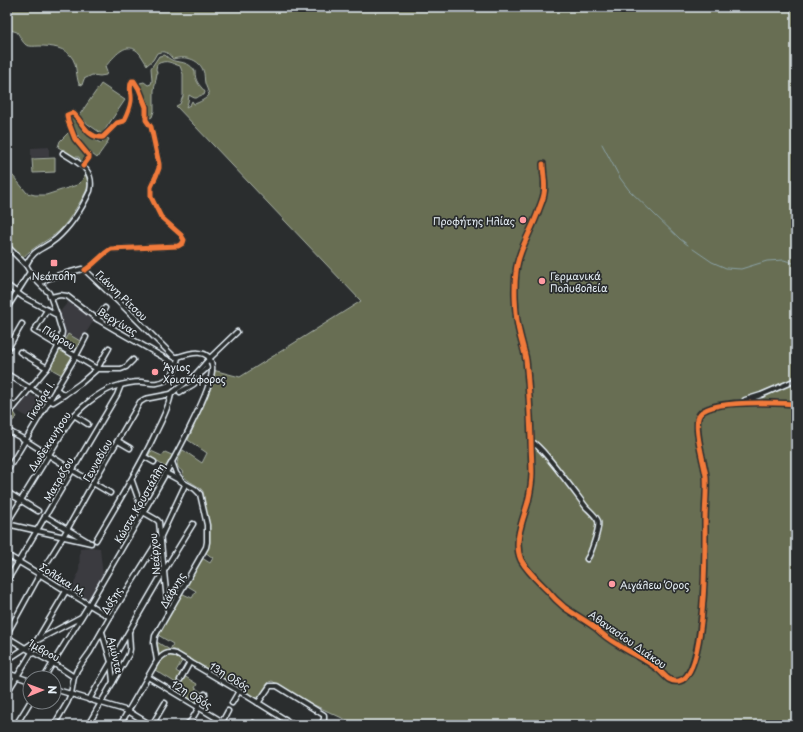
<svg xmlns="http://www.w3.org/2000/svg" width="803" height="732" viewBox="0 0 803 732" font-family="'Playpen Sans',sans-serif">
<style>
.built{fill:#3a3a3f}
.green{fill:#676e53;stroke:#a8b0a6}
.lines{fill:none;stroke-linecap:round;stroke-linejoin:round}
.stream{stroke:#8ba1a5;stroke-width:1}
.minor-casing{stroke:#e8f1f8;stroke-width:7}
.minor{stroke:#2a2d2e;stroke-width:4}
.cycleway-casing{stroke:#2a2d2e;stroke-width:8}
.cycleway{stroke:#f17a3a;stroke-width:5}
.poi-dot{fill:#ff9aa2;stroke:#2a2d2e;stroke-width:1.5}
.labels{text-anchor:middle;dominant-baseline:central;stroke-width:3.5;stroke-linejoin:round;paint-order:stroke}
.poi-label{font-size:10px;fill:#e8f1f8;stroke:#2a2d2e;text-anchor:start}
.street-label{font-size:10px;fill:#e8f1f8;stroke:#2a2d2e}
</style>
<rect width="100%" height="100%" fill="#2a2d2e"/>
<filter id="ink" filterUnits="userSpaceOnUse"><feTurbulence type="fractalNoise" baseFrequency=".025" numOctaves="2"/><feDisplacementMap in="SourceGraphic" scale="8" xChannelSelector="R" yChannelSelector="G"/><feConvolveMatrix kernelMatrix="1 2 1 2 8 2 1 2 1" color-interpolation-filters="sRGB"/></filter>
<g filter="url(#ink)">
<!-- built -->
<g class="built">
<polygon points="49,147 49,157 31,158 31,148"/>
<polygon points="69,301 94,320 75,351 61,343 58,316 62,309"/>
<polygon points="29,394 44,402 33,420 15,410"/>
<polygon points="90,547 100,548 103,576 89,600 72,591 72,589 79,570 80,548"/>
</g>
<!-- green -->
<g class="green">
<path d="M7,7H796V725H357L312,704L272,681L269,682L267,684L257,700L175,650C168,649 164,652 159,656L157,642L170,650L173,644L158,635L181,593L192,598L196,591L186,585L202,558L210,563L213,558L205,552C205,549 207,546 207,543C208,535 204,521 204,511C204,506 205,493 202,490C196,483 183,481 182,471C173,465 179,457 183,450L202,463L207,453L188,440L208,392L213,370L240,377L361,301L176,106L180,104L183,96V74L180,66C170,63 168,59 157,64L156,69L157,73L154,90V111L152,117L150,118L148,117L138,87L140,83L144,82L148,85L151,84L152,81L151,68L159,56L165,55C174,64 178,60 187,64C190,65 193,68 195,71C195,82 199,84 205,92L204,95C196,95 199,102 189,95L188,102L186,107L190,105L192,101L194,104C199,103 207,98 209,95C208,90 206,87 205,83C204,79 205,75 203,70C198,58 184,56 173,59C167,53 167,50 157,53L153,60L147,65C145,62 143,58 140,54C127,38 114,57 105,67L107,72L106,75L100,76L92,75L84,79L82,85L79,84C76,76 77,67 73,59C66,47 51,46 39,46C34,46 31,47 26,45C22,42 20,36 17,32L7,29Z"/>
<polygon points="101,84 125,100 102,134 78,117"/>
<path d="M70,117H73C82,126 88,138 101,143L106,138L109,139C107,145 100,152 97,158C83,148 76,133 70,117Z"/>
<polygon points="69,132 75,141 88,156 83,162 80,161 79,157 74,157 58,147 60,141"/>
<polygon points="55,158 55,172 33,173 32,159"/>
<path d="M7,171L13,176L27,193L35,195H46L77,185L83,179L85,174C91,186 86,192 80,202C74,211 69,220 62,228C53,238 40,243 29,252C27,253 25,256 23,258H20L7,244Z"/>
<polygon points="68,334 82,342 77,350 63,343"/>
<polygon points="61,348 74,356 62,375 53,370 51,366"/>
<polygon points="14,412 17,417 7,426 7,420"/>
<polygon points="151,451 162,456 165,452 174,456 167,468 148,456"/>
<path d="M169,655L175,657L182,661L176,671L181,674L176,683L155,670C159,662 161,658 169,655Z"/>
<polygon points="184,676 197,684 195,688 203,693 197,703 175,691"/>
</g>
<g class="lines">
<!-- stream -->
<g class="stream">
<polyline points="602,144 620,178 629,190 680,239 688,245"/>
<polyline points="693,249 712,262 726,268 741,269 767,261 784,260 796,264"/>
</g>
<!-- minor casing -->
<g class="minor-casing">
<g id="minor">
<path d="M543,164C543,174 546,184 544,194C543,200 540,206 538,212C531,232 518,251 516,272C514,288 515,311 518,326C520,338 524,348 526,360C529,386 530,412 531,439C531,450 532,462 532,473C532,483 530,493 528,502C523,520 513,542 521,560C527,571 538,581 547,590C552,596 558,602 564,607C575,615 587,621 597,629C603,635 610,640 617,644C630,653 646,659 659,670C665,675 669,683 679,681C707,676 705,545 705,521C705,506 707,491 706,476C704,462 692,424 700,414C711,399 777,403 796,404"/>
<path d="M83,166L89,158V156L75,139L68,121L67,115L72,113L74,114C83,123 88,139 103,137L117,123L124,121C127,115 130,109 131,101C132,94 128,88 132,81H134L139,89L146,107V120L151,127L159,164V168L156,176L151,187V197L161,217L181,235L184,240L183,243L178,246L111,249C102,254 95,264 85,270"/>
<polyline points="7,246 26,265 33,277 49,293 57,315 62,332 60,343 47,368 7,416"/>
<path d="M26,265C34,248 43,250 56,239C71,226 82,208 90,191C95,169 78,163 63,153"/>
<polyline points="40,283 49,278 82,269 85,270 124,307 174,357 178,357"/>
<polyline points="7,285 23,297 57,315"/>
<polyline points="51,297 60,295 67,296 97,319 114,329 177,365"/>
<polyline points="7,308 30,272"/>
<polyline points="47,310 34,331 97,369 121,369 126,367 133,360"/>
<polyline points="97,319 105,308"/>
<polyline points="7,350 22,324"/>
<polyline points="20,352 47,368"/>
<polyline points="7,374 53,402 64,395"/>
<polyline points="56,389 64,395 81,383 97,369 109,348"/>
<path d="M180,392C187,387 198,385 199,375L207,368L205,364"/>
<polyline points="7,401 15,406"/>
<polyline points="742,403 745,400 761,395 796,380"/>
<polyline points="74,415 88,424"/>
<polyline points="7,430 25,440 63,464"/>
<polyline points="118,441 130,448"/>
<path d="M531,441C539,446 544,453 550,460C563,476 574,491 586,507C590,511 596,516 598,521C600,527 591,554 587,559"/>
<polyline points="145,457 154,462"/>
<polyline points="72,470 82,476"/>
<polyline points="7,471 76,356 86,337"/>
<polyline points="132,481 143,512 157,520 159,522 168,611"/>
<polyline points="93,483 110,493"/>
<polyline points="7,492 38,511"/>
<polyline points="45,516 87,541"/>
<path d="M7,523L69,422C78,409 99,392 114,387C123,384 133,382 141,382C146,382 152,384 157,383C172,381 176,370 178,357"/>
<polyline points="7,524 91,543"/>
<path d="M96,540C117,504 139,469 156,432C162,420 169,407 171,394"/>
<path d="M7,555C42,575 75,597 110,617"/>
<polyline points="7,581 117,395 121,385"/>
<polyline points="102,632 111,662 113,682"/>
<polyline points="7,634 40,574 63,537 93,483 140,402 145,399 171,394 176,390 194,376 210,358 237,332"/>
<polyline points="7,637 25,648 53,663 74,677"/>
<polyline points="37,640 66,591"/>
<polyline points="7,660 36,641 81,617"/>
<polyline points="157,661 154,643 155,636 202,554 206,547 207,542 207,525 200,494 195,489 166,473"/>
<polyline points="7,673 30,681"/>
<polyline points="148,677 228,725"/>
<path d="M44,678C59,652 75,628 90,603C108,572 126,541 144,511C161,482 178,453 192,423C198,411 214,378 212,366C210,347 190,353 178,357"/>
<polyline points="180,680 190,662"/>
<polyline points="10,688 32,652"/>
<polyline points="54,689 128,711 151,725"/>
<polyline points="89,700 164,571 193,524"/>
<polyline points="232,703 239,691"/>
<polyline points="258,703 270,686 277,686 324,715 324,719 321,725"/>
<polyline points="197,706 205,694"/>
<polyline points="222,722 228,711"/>
<polyline points="16,725 30,702"/>
<polyline points="54,725 67,703 71,694 74,677 77,670 90,652 110,617 161,536 185,485 176,473 172,462"/>
<polyline points="88,725 113,682 129,654 130,649 129,633"/>
<path d="M120,725L157,661C163,655 167,651 176,654L239,691L294,725"/>
<polyline points="152,725 165,703"/>
<polyline points="186,725 191,721 199,707"/>
<polyline points="252,725 253,723"/>
<polyline points="281,725 285,719"/>
</g>
</g>
<!-- minor -->
<use href="#minor" class="minor"/>
<!-- cycleway casing -->
<g class="cycleway-casing">
<g id="cycleway">
<path d="M543,164C543,174 546,184 544,194C543,200 540,206 538,212C531,232 518,251 516,272C514,288 515,311 518,326C520,338 524,348 526,360C529,386 530,412 531,439C531,450 532,462 532,473C532,483 530,493 528,502C523,520 513,542 521,560C527,571 538,581 547,590C552,596 558,602 564,607C575,615 587,621 597,629C603,635 610,640 617,644C630,653 646,659 659,670C665,675 669,683 679,681C707,676 705,545 705,521C705,506 707,491 706,476C704,462 692,424 700,414C711,399 777,403 796,404"/>
<path d="M83,166L89,158V156L75,139L68,121L67,115L72,113L74,114C83,123 88,139 103,137L117,123L124,121C127,115 130,109 131,101C132,94 128,88 132,81H134L139,89L146,107V120L151,127L159,164V168L156,176L151,187V197L161,217L181,235L184,240L183,243L178,246L111,249C102,254 95,264 85,270"/>
</g>
</g>
<!-- cycleway -->
<use href="#cycleway" class="cycleway"/>
</g>
</g>
<!-- markers -->
<g class="poi-dot">
<circle cx="523" cy="220" r="4"/>
<rect x="50" y="259" width="8" height="8" rx="2"/>
<circle cx="542" cy="281" r="4"/>
<circle cx="155" cy="372" r="4"/>
<circle cx="612" cy="584" r="4"/>
</g>
<g class="labels">
<!-- poi labels -->
<g class="poi-label">
<text x="515" y="220" text-anchor="end">Προφήτης Ηλίας</text>
<text x="54" y="275" text-anchor="middle">Νεάπολη</text>
<text x="550" y="275">Γερμανικά<tspan x="550" dy="12">Πολυβολεία</tspan></text>
<text x="163" y="366">Άγιος<tspan x="163" dy="12">Χριστόφορος</tspan></text>
<text x="620" y="584">Αιγάλεω Όρος</text>
</g>
<!-- street labels -->
<g class="street-label">
<text transform="translate(122 295) rotate(44)">Γιάννη Ρίτσου</text>
<text transform="translate(118 321) rotate(31)">Βεργίνας</text>
<text transform="translate(59 337) rotate(31)">Πύρρου</text>
<text transform="translate(40 400) rotate(-59)">Γκούρα Ι.</text>
<text transform="translate(49 441) rotate(-57)">Δωδεκανήσου</text>
<text transform="translate(97 460) rotate(-60)">Γενναδίου</text>
<text transform="translate(58 479) rotate(-60)">Ματρόζου</text>
<text transform="translate(139 503) rotate(-60)">Κώστα Κρυστάλλη</text>
<text transform="translate(154 554) rotate(-95)">Νεάρχου</text>
<text transform="translate(63 579) rotate(32)">Σολάκα Μ.</text>
<text transform="translate(172 590) rotate(-60)">Δάφνης</text>
<text transform="translate(111 600) rotate(-58)">Δόξης</text>
<text transform="translate(628 639) rotate(35)">Αθανασίου Διάκου</text>
<text transform="translate(45 650) rotate(29)">Ίμβρου</text>
<text transform="translate(116 655) rotate(77)">Αμύντα</text>
<text transform="translate(230 676) rotate(31)">13η Οδός</text>
<text transform="translate(192 694) rotate(31)">12η Οδός</text>
</g>
</g>
<!-- margin -->
<rect width="803" height="732" fill="none" stroke="#2a2d2e" stroke-width="24"/>
<rect x="12" y="12" width="779" height="708" fill="none" stroke="#e8f1f8" stroke-width="1.5" filter="url(#ink)"/>
<!-- north arrow -->
<g transform="translate(42 690) rotate(89)"><circle r="19" fill="#2a2d2e" stroke="#767b7f"/>
<path d="M0-3L7 15L0 10L-7 15Z" fill="#ff9aa2"/>
<text y="-6" font-size="11" font-weight="bold" text-anchor="middle" fill="#e8f1f8">N</text>
</g>
</svg>
